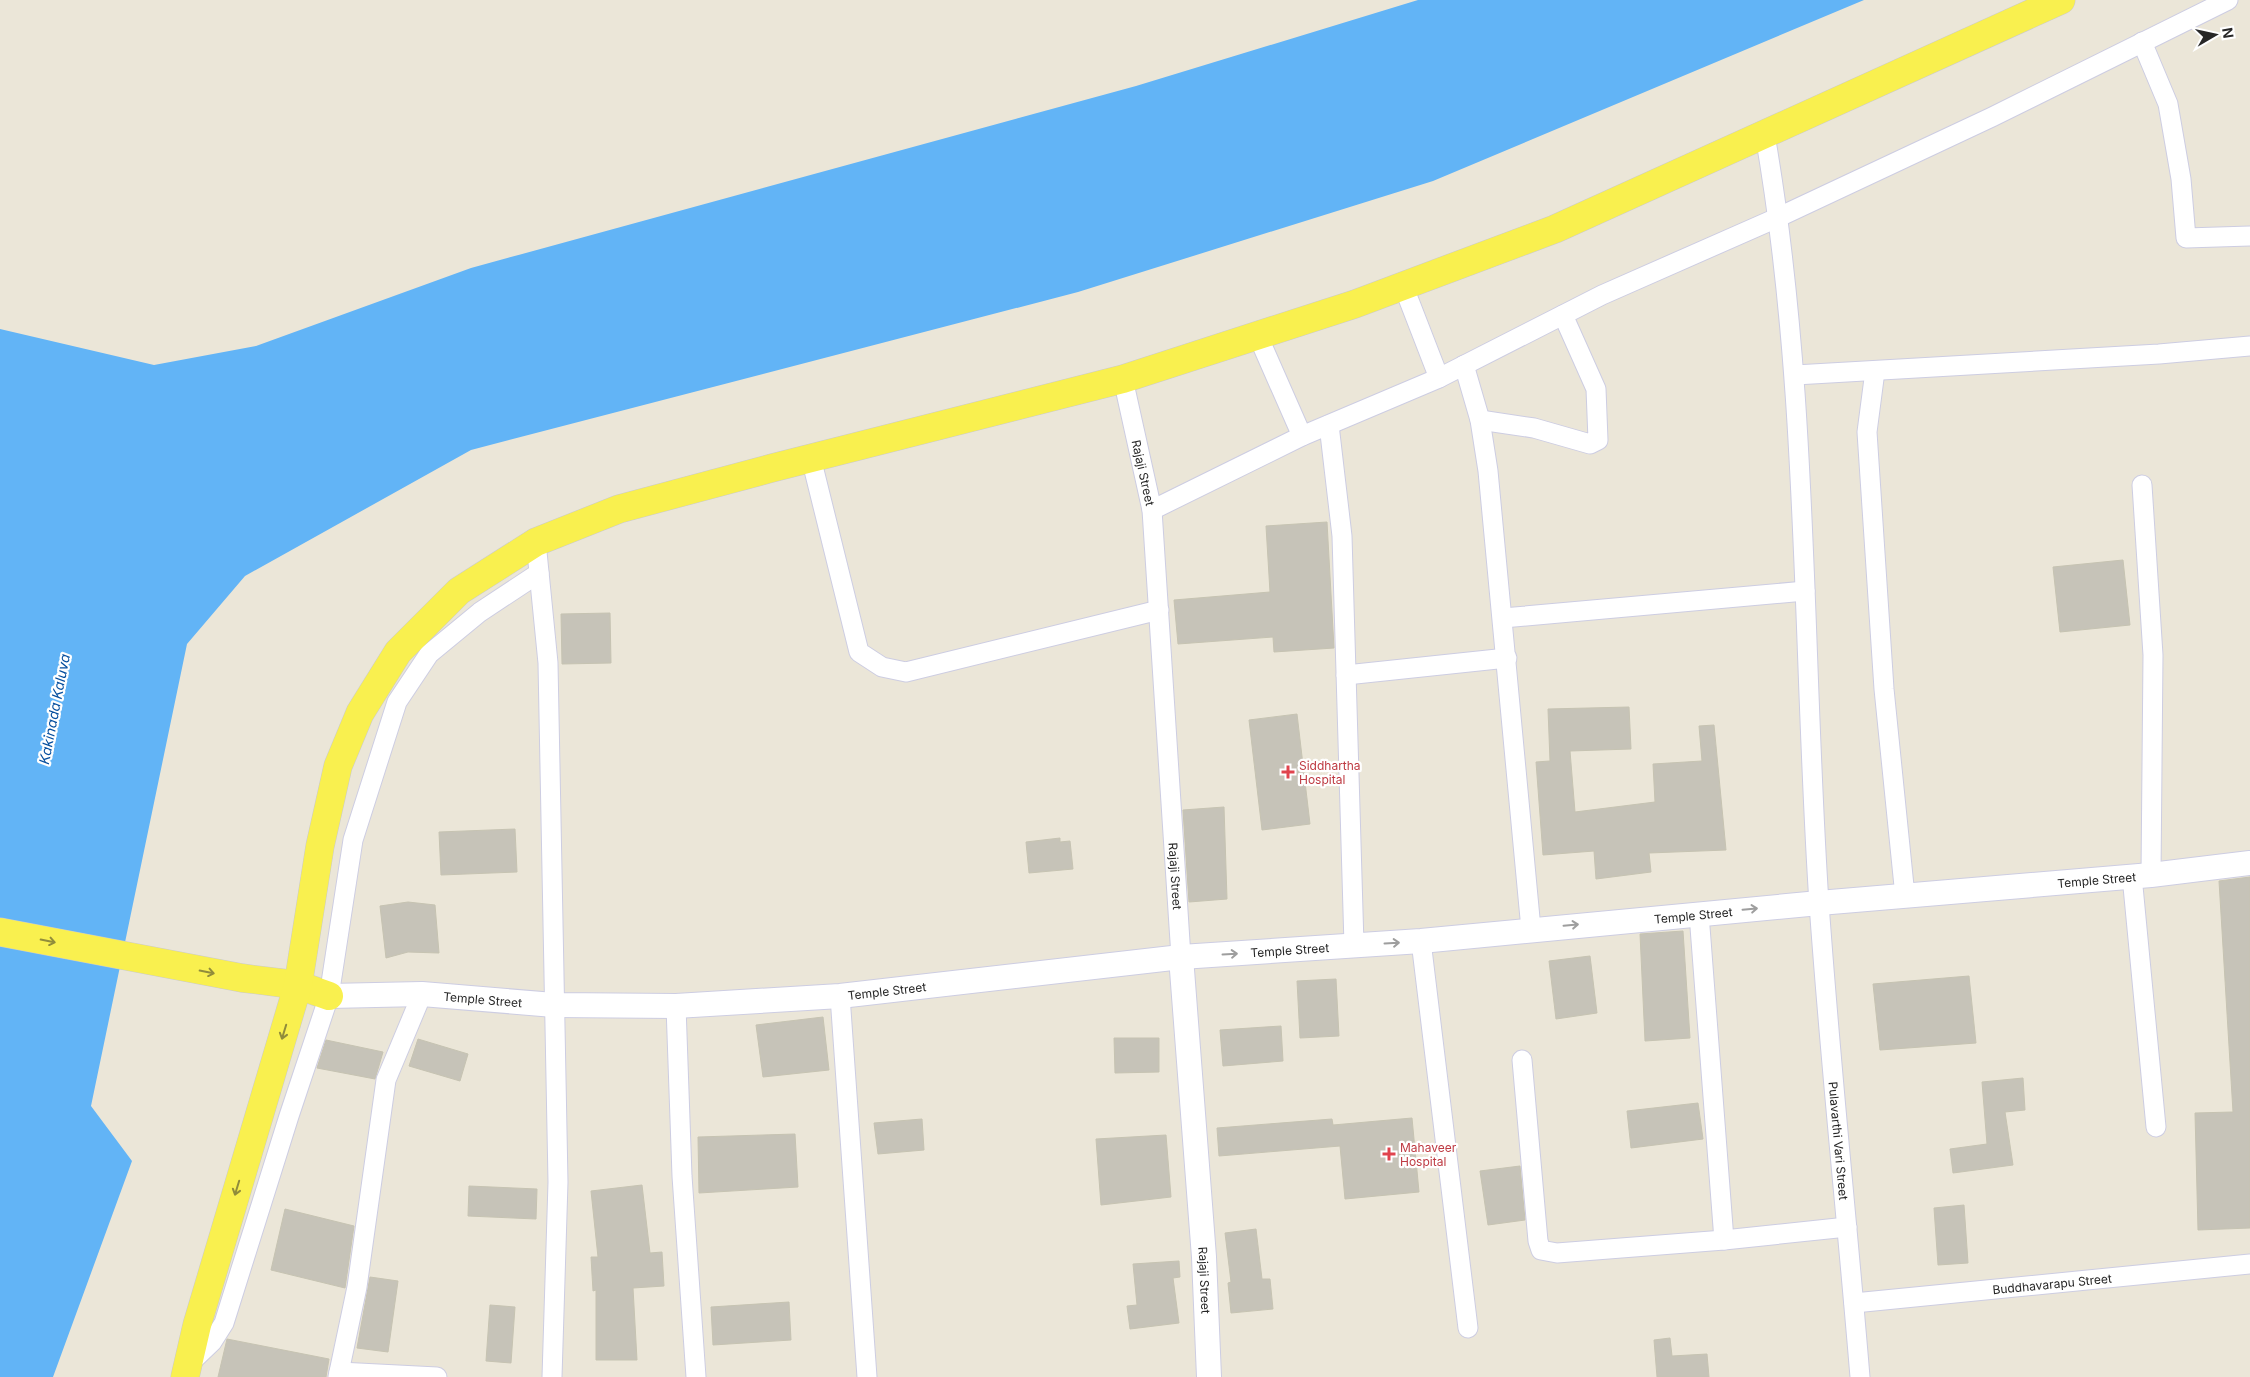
<svg xmlns="http://www.w3.org/2000/svg" width="2250" height="1377" viewBox="0 0 2250 1377" font-family="Inter,sans-serif">
<style>
.water{fill:#62b4f6}
.building{fill:#c6c3b8;stroke:#c6c3b2}
.lines{fill:none;stroke-linecap:round;stroke-linejoin:round}
.minor-casing{stroke:#cdcde2;stroke-width:21}
.tertiary-casing{stroke:#cdcde2;stroke-width:26}
.primary-casing{stroke:#cbcbcb;stroke-width:29}
.minor{stroke:#fff;stroke-width:19}
.tertiary{stroke:#fff;stroke-width:24}
.primary{stroke:#f9f04f;stroke-width:28}
.oneway{stroke:#9e9e9e}
.oneway2{stroke:#908c3b}
.health-dot{fill:#e0444e;stroke:#fff;stroke-width:2}
.labels{text-anchor:middle;dominant-baseline:central;stroke-width:4.5;stroke-linejoin:round;paint-order:stroke}
.street-label{font-size:12px;fill:#272727;stroke:#fff}
.health-label{font-size:12px;fill:#be3a42;stroke:#fff;text-anchor:start}
.water-label{font-size:14px;font-style:italic;fill:#054e9e;stroke:#fff}
</style>
<rect width="100%" height="100%" fill="#ebe6d8"/>
<!-- water -->
<polygon class="water" points="1418,0 1864,0 1433,181 1078,292 471,450 245,576 187,644 91,1106 132,1161 53,1377 0,1377 0,329 154,365 256,346 471,268 1136,86"/>
<!-- building -->
<g class="building">
<polygon points="1327,522 1334,648 1274,652 1273,637 1178,644 1174,600 1270,592 1266,526"/>
<polygon points="2123,560 2130,625 2060,632 2053,567"/>
<polygon points="610,613 611,663 562,664 561,614"/>
<polygon points="1629,707 1631,749 1570,751 1575,812 1655,802 1653,764 1702,761 1699,726 1714,725 1726,850 1649,853 1651,872 1596,879 1594,851 1543,855 1536,762 1550,761 1548,709"/>
<polygon points="1297,714 1310,824 1262,830 1249,720"/>
<polygon points="1224,807 1227,899 1189,902 1183,810"/>
<polygon points="515,829 517,872 441,875 439,832"/>
<polygon points="1060,838 1060,842 1070,841 1073,869 1029,873 1026,842"/>
<polygon points="2250,877 2250,1228 2198,1230 2195,1113 2233,1112 2219,881"/>
<polygon points="408,902 435,905 439,953 408,952 386,958 380,906"/>
<polygon points="1683,931 1690,1038 1645,1041 1640,934"/>
<polygon points="1590,956 1597,1013 1556,1019 1549,961"/>
<polygon points="1969,976 1976,1043 1880,1050 1873,984"/>
<polygon points="1336,979 1339,1036 1300,1038 1297,981"/>
<polygon points="823,1017 829,1070 763,1077 756,1025"/>
<polygon points="1281,1026 1283,1061 1223,1066 1220,1030"/>
<polygon points="1114,1038 1159,1038 1159,1072 1115,1073"/>
<polygon points="418,1039 468,1054 460,1081 409,1066"/>
<polygon points="326,1040 383,1052 375,1079 317,1068"/>
<polygon points="2023,1078 2025,1110 2005,1112 2013,1165 1953,1173 1950,1149 1987,1144 1982,1082"/>
<polygon points="1698,1103 1703,1139 1631,1148 1627,1111"/>
<polygon points="1412,1118 1419,1192 1345,1199 1340,1146 1219,1156 1217,1128 1332,1119 1333,1125"/>
<polygon points="922,1119 924,1150 878,1154 874,1123"/>
<polygon points="795,1134 798,1187 699,1193 698,1137"/>
<polygon points="1166,1135 1171,1197 1101,1205 1096,1139"/>
<polygon points="1520,1166 1525,1220 1488,1225 1480,1171"/>
<polygon points="642,1185 650,1253 662,1252 664,1286 633,1288 637,1360 596,1360 596,1290 593,1291 591,1257 598,1257 591,1191"/>
<polygon points="469,1186 537,1189 536,1219 468,1216"/>
<polygon points="1964,1205 1968,1263 1938,1265 1934,1208"/>
<polygon points="285,1209 354,1226 345,1288 271,1270"/>
<polygon points="1256,1229 1262,1279 1270,1279 1273,1309 1231,1313 1228,1283 1231,1282 1225,1233"/>
<polygon points="1179,1261 1180,1277 1173,1278 1179,1323 1130,1329 1127,1306 1137,1305 1133,1264"/>
<polygon points="370,1277 398,1281 388,1352 357,1348"/>
<polygon points="789,1302 791,1340 713,1345 711,1307"/>
<polygon points="490,1305 515,1307 511,1363 486,1361"/>
<polygon points="1670,1338 1672,1356 1707,1354 1709,1377 1657,1377 1654,1340"/>
<polygon points="227,1339 329,1359 326,1377 218,1377"/>
</g>
<g class="lines">
<!-- minor casing -->
<g class="minor-casing">
<g id="minor">
<polyline points="2142,42 2168,104 2181,179 2186,238 2250,236"/>
<path id="s1" d="M1765,135C1809,388 1802,647 1819,903C1830,1061 1847,1219 1860,1377"/>
<polyline points="1403,285 1439,378"/>
<polyline points="1258,336 1302,436"/>
<polyline points="1464,365 1480,420 1488,471 1531,929"/>
<polyline points="1875,371 1867,432 1884,689 1905,896"/>
<polyline points="1795,375 2159,354 2250,346"/>
<path id="s2" d="M1123,379L1152,510L1181,957"/>
<polyline points="1480,420 1534,428 1590,444 1598,440 1596,389 1563,315"/>
<polyline points="1329,425 1342,536 1354,945"/>
<polyline points="811,458 859,652 882,667 906,672 1159,610"/>
<polyline points="2142,485 2153,655 2151,875"/>
<polyline points="1152,510 1302,436 1439,378 1602,295 1779,217 1992,117 2228,0"/>
<polyline points="536,542 548,663 558,1182 552,1377"/>
<polyline points="1503,618 1805,591"/>
<polyline points="1346,675 1507,658"/>
<polyline points="2132,876 2156,1127"/>
<polyline points="1699,914 1724,1240"/>
<polyline points="1421,941 1468,1328"/>
<polyline points="840,996 867,1377"/>
<polyline points="676,1006 682,1176 696,1377"/>
<polyline points="1522,1060 1538,1241 1541,1250 1557,1253 1724,1240 1847,1227"/>
<path id="s3" d="M1854,1303L2250,1264"/>
<polyline points="188,1365 212,1342 224,1323 289,1116 329,996 353,840 397,702 429,654 480,612 539,573"/>
<polyline points="339,1372 437,1377"/>
<polyline points="338,1377 357,1287 386,1080 422,994"/>
</g>
</g>
<!-- tertiary casing -->
<g class="tertiary-casing">
<g id="tertiary">
<path id="s4" d="M1181,957L1204,1257L1209,1377"/>
<path id="s5" d="M329,996L422,994L554,1005L676,1006L840,996L1181,957L1421,941L1819,903L2151,875L2250,863"/>
</g>
</g>
<!-- primary casing -->
<g class="primary-casing">
<g id="primary">
<polyline points="0,932 242,978 298,985 329,996"/>
<polyline points="185,1377 197,1325 298,985 320,846 338,766 360,713 398,652 459,591 536,542 619,509 772,468 1123,379 1355,304 1555,229 2061,0"/>
</g>
</g>
<!-- minor -->
<use href="#minor" class="minor"/>
<!-- tertiary -->
<use href="#tertiary" class="tertiary"/>
<!-- primary -->
<use href="#primary" class="primary"/>
</g>
<!-- one-way arrows -->
<defs><path id="oneway-shaft" d="M-6 0H5M1.5-3L5.5 0L1.5 3" fill="none" stroke-width="1.6" stroke-linecap="round" stroke-linejoin="round" transform="scale(1.25)"/></defs>
<g class="oneway">
<use href="#oneway-shaft" transform="translate(1750 909) rotate(-5)"/>
<use href="#oneway-shaft" transform="translate(1571 925) rotate(-5)"/>
<use href="#oneway-shaft" transform="translate(1392 943) rotate(-3)"/>
<use href="#oneway-shaft" transform="translate(1230 954) rotate(-3)"/>
</g>
<g class="oneway2">
<use href="#oneway-shaft" transform="translate(48 941) rotate(11)"/>
<use href="#oneway-shaft" transform="translate(207 972) rotate(11)"/>
<use href="#oneway-shaft" transform="translate(284 1032) rotate(107)"/>
<use href="#oneway-shaft" transform="translate(237 1188) rotate(107)"/>
</g>
<!-- markers -->
<g class="health-dot">
<path d="M1285.5 764.5h5v5h5v5h-5v5h-5v-5h-5v-5h5z"/>
<path d="M1386.5 1146.5h5v5h5v5h-5v5h-5v-5h-5v-5h5z"/>
</g>
<g class="labels">
<!-- street labels -->
<g class="street-label">
<text stroke="none"><textPath href="#s2" startOffset="96">Rajaji Street</textPath></text>
<text stroke="none"><textPath href="#s2" startOffset="501">Rajaji Street</textPath></text>
<text stroke="none"><textPath href="#s5" startOffset="1774">Temple Street</textPath></text>
<text stroke="none"><textPath href="#s5" startOffset="1369">Temple Street</textPath></text>
<text stroke="none"><textPath href="#s5" startOffset="964">Temple Street</textPath></text>
<text stroke="none"><textPath href="#s5" startOffset="559">Temple Street</textPath></text>
<text stroke="none"><textPath href="#s5" startOffset="154">Temple Street</textPath></text>
<text stroke="none"><textPath href="#s1" startOffset="1009">Pulavarthi Vari Street</textPath></text>
<text stroke="none"><textPath href="#s4" startOffset="324">Rajaji Street</textPath></text>
<text stroke="none"><textPath href="#s3" startOffset="199">Buddhavarapu Street</textPath></text>
</g>
<!-- health labels -->
<g class="health-label">
<text x="1299" y="765">Siddhartha<tspan x="1299" dy="14">Hospital</tspan></text>
<text x="1400" y="1147">Mahaveer<tspan x="1400" dy="14">Hospital</tspan></text>
</g>
<!-- water labels -->
<g class="water-label">
<text transform="translate(54 709) rotate(-79)">Kakinada Kaluva</text>
</g>
</g>
<!-- north arrow -->
<g transform="translate(2215 35) rotate(81)" stroke="#ffffff" stroke-width="4" paint-order="stroke">
<path d="M0-4L9 19L0 12L-9 19Z" fill="#272727"/>
<text y="-8" font-size="14" font-weight="bold" text-anchor="middle" fill="#272727">N</text>
</g>
</svg>
